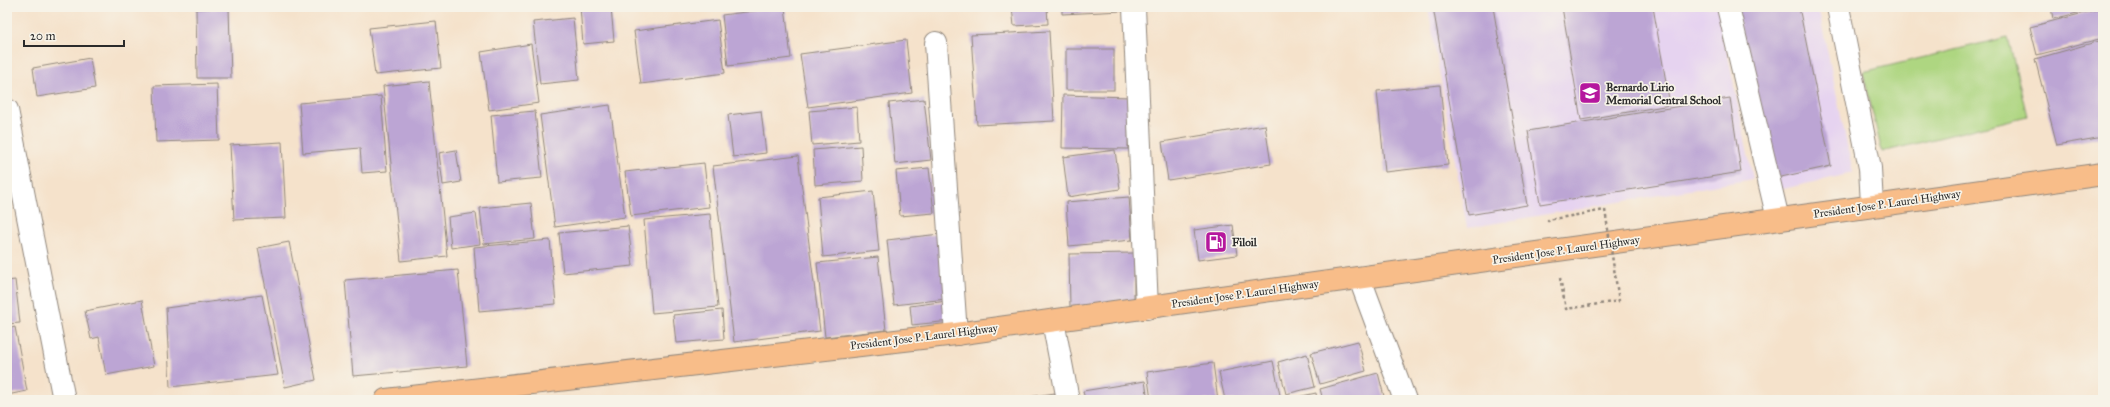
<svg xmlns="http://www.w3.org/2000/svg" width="2110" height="407" viewBox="0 0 2110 407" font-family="'IM FELL Great Primer',serif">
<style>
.built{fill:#e6d3f0}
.green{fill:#aed681;stroke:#6c8056}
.building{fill:#bca5d4}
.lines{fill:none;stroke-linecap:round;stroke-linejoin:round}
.minor-casing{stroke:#90867b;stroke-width:24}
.highway-casing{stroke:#90867b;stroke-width:24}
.path{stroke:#90867b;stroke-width:2.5;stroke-dasharray:3 3;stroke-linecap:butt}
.minor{stroke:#fff;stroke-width:22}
.highway{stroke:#f8bd89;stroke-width:22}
.path-bridge{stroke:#90867b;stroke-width:2.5;stroke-dasharray:3 3;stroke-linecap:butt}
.labels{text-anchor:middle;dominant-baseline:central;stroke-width:3.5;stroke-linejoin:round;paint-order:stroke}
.poi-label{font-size:11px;font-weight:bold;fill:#2b2b2b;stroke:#f7f3e8;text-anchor:start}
.street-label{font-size:11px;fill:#2b2b2b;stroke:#f7f3e8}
</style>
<rect width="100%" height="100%" fill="#f7f3e8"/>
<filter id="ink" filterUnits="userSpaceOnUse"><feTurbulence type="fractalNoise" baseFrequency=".025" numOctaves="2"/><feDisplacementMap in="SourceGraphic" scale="8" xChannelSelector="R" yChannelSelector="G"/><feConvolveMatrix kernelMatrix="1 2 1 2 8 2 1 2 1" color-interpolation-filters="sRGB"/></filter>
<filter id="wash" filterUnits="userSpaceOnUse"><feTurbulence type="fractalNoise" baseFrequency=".012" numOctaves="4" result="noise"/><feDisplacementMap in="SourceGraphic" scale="16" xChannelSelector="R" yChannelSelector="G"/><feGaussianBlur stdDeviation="0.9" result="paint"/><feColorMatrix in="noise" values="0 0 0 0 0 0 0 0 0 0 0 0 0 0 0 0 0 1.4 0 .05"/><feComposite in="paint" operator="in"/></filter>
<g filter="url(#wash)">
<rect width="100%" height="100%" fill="#f5e2cb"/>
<!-- built -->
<g class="built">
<polygon points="1428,7 1718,7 1753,179 1467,228"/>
<polygon points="1725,7 1818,7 1853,173 1766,193"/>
</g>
<!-- green -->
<polygon class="green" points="2008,37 2027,116 1882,152 1863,72"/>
<g id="blocks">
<!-- building -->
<g class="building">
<polygon points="580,7 611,7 614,41 583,44"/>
<polygon points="785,7 791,58 728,66 722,15"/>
<polygon points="1012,7 1047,7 1048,24 1014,26"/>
<polygon points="1062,7 1122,7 1122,11 1062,14"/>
<polygon points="1433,7 1493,7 1527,205 1469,215"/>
<polygon points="1562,7 1653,7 1670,105 1581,120"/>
<polygon points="1737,7 1799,7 1831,166 1772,179"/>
<polygon points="2051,7 2097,7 2097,8 2053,19"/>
<polygon points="229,8 231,78 197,78 196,9"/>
<polygon points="2103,8 2103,38 2037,55 2030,27"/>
<polygon points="573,18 579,80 540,84 533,22"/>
<polygon points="718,20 725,73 641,84 634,31"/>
<polygon points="436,21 441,68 375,75 369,28"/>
<polygon points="1049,31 1054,121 977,125 971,35"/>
<polygon points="906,40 912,93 808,107 800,54"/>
<polygon points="2103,40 2103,137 2057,145 2035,59"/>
<polygon points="531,44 539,103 489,110 481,52"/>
<rect x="1066" y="49" width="48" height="41"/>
<polygon points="90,58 95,88 37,97 33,68"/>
<polygon points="429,81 447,256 401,261 383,86"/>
<polygon points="217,84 219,140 156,142 154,86"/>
<polygon points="1440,85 1448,165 1385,172 1377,91"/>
<polygon points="1063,95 1129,97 1128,149 1062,148"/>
<polygon points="381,96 387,171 362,173 360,148 303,153 299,103"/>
<polygon points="1730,98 1741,172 1540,204 1528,131"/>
<polygon points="924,99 931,160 895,164 889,103"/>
<polygon points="610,105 625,217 555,227 540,115"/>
<polygon points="857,107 859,141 812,145 809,111"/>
<polygon points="535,111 542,178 497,182 491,115"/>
<polygon points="761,111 766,153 733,157 728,115"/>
<polygon points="1265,125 1271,164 1168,180 1162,142"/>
<polygon points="282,142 286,218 234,220 230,145"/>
<polygon points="861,146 863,181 815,185 813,150"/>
<polygon points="456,150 461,182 443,185 439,153"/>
<polygon points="1115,150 1120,189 1068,197 1063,157"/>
<polygon points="798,156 820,331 734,342 713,166"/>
<polygon points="704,163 709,207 631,216 625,172"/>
<polygon points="929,168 934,213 900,216 896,171"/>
<polygon points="873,191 879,251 823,257 818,197"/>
<polygon points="1129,197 1132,240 1069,246 1066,202"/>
<polygon points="531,203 535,239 484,244 480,208"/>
<polygon points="476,213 480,244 451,248 448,217"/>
<polygon points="710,214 718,307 652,313 644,220"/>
<polygon points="1233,225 1237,255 1198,260 1194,230"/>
<polygon points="628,226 633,266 563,273 559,233"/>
<polygon points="940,234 946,299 894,305 887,240"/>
<polygon points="550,240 556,304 479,311 474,247"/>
<polygon points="289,242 316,380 285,387 258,248"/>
<polygon points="1134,253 1134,307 1070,308 1069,254"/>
<polygon points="878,257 886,330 825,337 817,263"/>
<polygon points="458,270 467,366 353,376 345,280"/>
<polygon points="15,280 20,323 7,324 7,281"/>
<polygon points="262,295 278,375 170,387 166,308"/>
<polygon points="142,300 154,366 106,375 99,337 91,339 85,311"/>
<polygon points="947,301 950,321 912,325 910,306"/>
<polygon points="722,310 724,339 676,343 673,315"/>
<polygon points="15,327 27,391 7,395 7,329"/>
<polygon points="1358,341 1366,371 1320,384 1311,353"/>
<polygon points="1307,354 1315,387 1286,394 1278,362"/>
<polygon points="1273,361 1281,400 1225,400 1219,372"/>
<polygon points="1213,363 1218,400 1151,400 1147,372"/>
<polygon points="1378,373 1385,400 1323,400 1320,389"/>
<polygon points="1145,381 1148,400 1085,400 1083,391"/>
<polygon points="1055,393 1056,400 1015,400 1015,399"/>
<polygon points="1316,393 1317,400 1288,400 1288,399"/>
</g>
</g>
</g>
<g filter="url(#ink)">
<use href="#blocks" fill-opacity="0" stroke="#90867b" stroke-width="1"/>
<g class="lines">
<!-- minor casing -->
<g class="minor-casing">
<g id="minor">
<polyline points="1134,7 1147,308"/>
<polyline points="1728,7 1778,219"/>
<polyline points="1838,7 1870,168 1872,205"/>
<polyline points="936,43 956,334"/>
<polyline points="7,110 64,400"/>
<polyline points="1360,279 1405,400"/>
<polyline points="1053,321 1068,400"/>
</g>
</g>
<!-- highway casing -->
<g class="highway-casing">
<polyline id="highway" points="386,400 956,334 2103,174"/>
</g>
<!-- path -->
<g class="path">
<polyline points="1549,222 1548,220 1605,210"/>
<polyline points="1560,278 1566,309 1619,301"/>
</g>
<!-- minor -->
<use href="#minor" class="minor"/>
<!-- highway -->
<use href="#highway" class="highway"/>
<!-- path-bridge -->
<polyline class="path-bridge" points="1605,210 1619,301"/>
</g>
</g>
<!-- icons -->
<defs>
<g id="school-square" transform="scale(1.15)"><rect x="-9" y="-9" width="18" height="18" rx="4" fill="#b5179e" stroke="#f7f3e8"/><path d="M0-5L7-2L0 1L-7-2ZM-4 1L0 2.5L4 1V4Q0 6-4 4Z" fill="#fff"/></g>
<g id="fuel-square" transform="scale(1.15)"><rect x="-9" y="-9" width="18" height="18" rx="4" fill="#b5179e" stroke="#f7f3e8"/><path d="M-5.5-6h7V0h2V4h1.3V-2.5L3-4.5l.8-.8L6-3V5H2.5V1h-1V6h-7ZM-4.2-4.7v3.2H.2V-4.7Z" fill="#fff"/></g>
</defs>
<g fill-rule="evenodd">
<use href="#school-square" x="1590" y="93"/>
<use href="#fuel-square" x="1216" y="242"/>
</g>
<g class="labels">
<!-- poi labels -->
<g class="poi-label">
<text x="1606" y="87">Bernardo Lirio<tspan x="1606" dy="13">Memorial Central School</tspan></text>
<text x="1232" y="242">Filoil</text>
</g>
<!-- street labels -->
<g class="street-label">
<text transform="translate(1887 204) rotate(-8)">President Jose P. Laurel Highway</text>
<text transform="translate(1566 250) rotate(-8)">President Jose P. Laurel Highway</text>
<text transform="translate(1245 294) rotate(-8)">President Jose P. Laurel Highway</text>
<text transform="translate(924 337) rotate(-7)">President Jose P. Laurel Highway</text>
</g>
</g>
<!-- margin -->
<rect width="2110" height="407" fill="none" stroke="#f7f3e8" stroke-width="24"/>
<!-- scale -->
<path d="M24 40v6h100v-6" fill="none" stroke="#2b2b2b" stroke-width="2"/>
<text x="30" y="40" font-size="12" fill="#2b2b2b" stroke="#f7f3e8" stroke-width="3" paint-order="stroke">20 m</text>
</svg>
